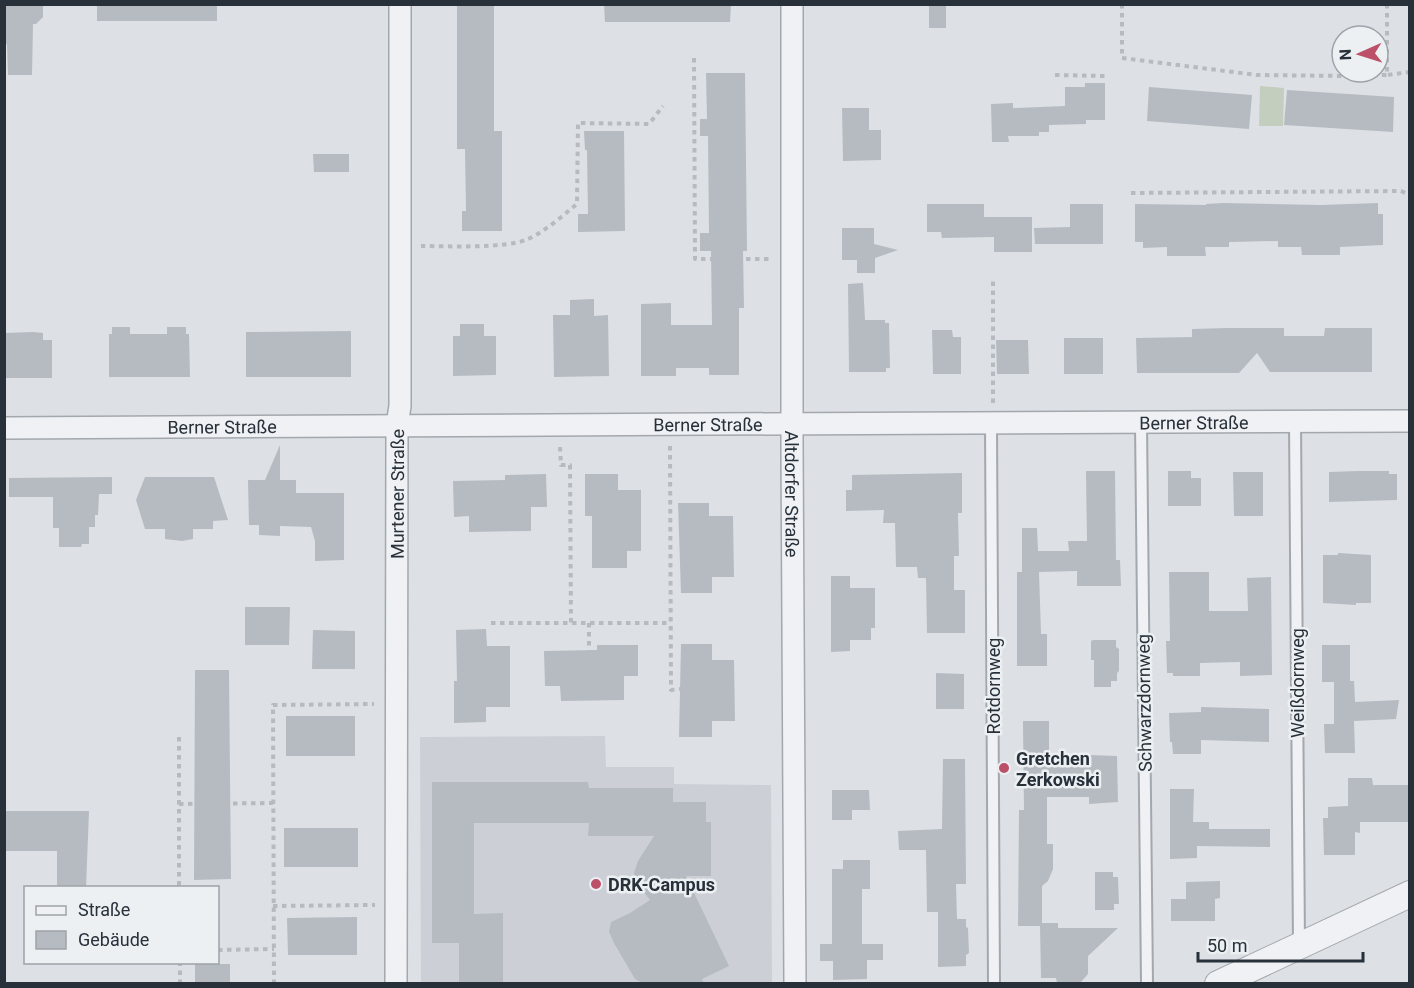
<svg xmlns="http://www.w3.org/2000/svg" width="1414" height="988" viewBox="0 0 1414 988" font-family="Roboto,sans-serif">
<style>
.built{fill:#ccd0d6}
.green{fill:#c4cebf}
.building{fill:#b5bbc1}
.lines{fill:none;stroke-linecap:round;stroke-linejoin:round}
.service-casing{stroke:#a3a8ae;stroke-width:14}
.minor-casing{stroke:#a3a8ae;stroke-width:24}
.tertiary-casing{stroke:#a3a8ae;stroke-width:28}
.path{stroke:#b7bbc0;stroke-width:4;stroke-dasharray:4.5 4.5;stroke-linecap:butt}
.service{stroke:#eff1f4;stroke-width:10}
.minor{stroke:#eff1f4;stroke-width:21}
.tertiary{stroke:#eff1f4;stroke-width:26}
.poi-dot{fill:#bc5069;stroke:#ecf0f3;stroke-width:2}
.labels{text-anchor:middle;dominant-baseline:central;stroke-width:5;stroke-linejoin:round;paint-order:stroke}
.street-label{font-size:18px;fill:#28303a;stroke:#ecf0f3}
.poi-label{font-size:18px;font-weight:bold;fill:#28303a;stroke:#ecf0f3;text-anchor:start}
</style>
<rect width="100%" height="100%" fill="#dde1e5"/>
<!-- built -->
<polygon class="built" points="605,736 606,767 674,767 674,784 771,785 772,983 421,983 420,737"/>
<!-- green -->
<polygon class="green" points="1260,86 1284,88 1283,126 1259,126"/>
<!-- building -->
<g class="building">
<polygon points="4,4 43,4 43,17 36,24 33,24 32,75 8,75 7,44 4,45"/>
<rect x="97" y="4" width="120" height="17"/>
<polygon points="457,4 494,4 494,131 502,131 502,231 462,231 462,211 466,211 465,149 457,149"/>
<polygon points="604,4 731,4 730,22 605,22"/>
<rect x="929" y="4" width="17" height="24"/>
<polygon points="706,73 745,73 747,251 743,251 744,308 739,308 739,375 709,375 709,368 676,368 676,376 641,376 641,304 671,303 671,325 712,325 711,251 700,251 700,233 709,233 708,136 700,136 700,119 707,119"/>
<polygon points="1085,83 1105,83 1105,120 1086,120 1086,124 1049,125 1049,132 1039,132 1039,136 1008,136 1009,142 992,142 991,104 1013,103 1013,108 1065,106 1065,87 1085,87"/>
<polygon points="1149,87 1252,95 1249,129 1147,121"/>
<polygon points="1287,90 1394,97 1393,132 1284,125"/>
<polygon points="842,108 869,108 869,130 881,130 881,160 843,161"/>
<polygon points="584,131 624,131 625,231 578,232 578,214 588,214 587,150 585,150"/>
<polygon points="313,154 349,154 349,172 314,172"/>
<polygon points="1223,203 1321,205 1378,203 1378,214 1383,214 1383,245 1340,247 1340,255 1302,255 1301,247 1278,247 1278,241 1229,242 1229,247 1205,247 1206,256 1167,256 1167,247 1143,248 1143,242 1135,242 1135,204 1206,205 1206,204"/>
<polygon points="927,204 984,204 984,217 1032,217 1032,252 994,252 994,237 942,238 941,232 927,232"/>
<polygon points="1070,204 1103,204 1103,244 1035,244 1034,228 1070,227"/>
<polygon points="842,228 874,228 874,244 898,250 875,258 875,273 857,273 857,260 842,260"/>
<polygon points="863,283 865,320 885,320 885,323 889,323 890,368 886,368 886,372 849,372 848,284"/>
<polygon points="594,299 594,316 608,315 609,376 554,377 553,315 570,315 570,300"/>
<polygon points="460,324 484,324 484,336 496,336 496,375 453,376 453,336 460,336"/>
<polygon points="112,327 130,327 130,334 167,334 167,327 186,327 186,334 189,334 190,377 109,377 109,334 112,334"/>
<polygon points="1226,328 1284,328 1284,336 1324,336 1325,328 1372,328 1372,372 1270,372 1257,353 1239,373 1137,373 1136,338 1192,337 1192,329"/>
<polygon points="932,330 952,330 953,337 961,337 961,374 933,374"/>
<polygon points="351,331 351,377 246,377 246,332"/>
<polygon points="33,332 43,333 43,340 52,340 52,378 4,378 4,333"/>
<rect x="1064" y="338" width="39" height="36"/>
<polygon points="996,340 1028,340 1029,374 997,374"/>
<polygon points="280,445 280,480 296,480 296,493 344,493 344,560 315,561 315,541 311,527 280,526 280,536 259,535 259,525 249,525 248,480 265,480"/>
<polygon points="1086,471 1115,471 1116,560 1120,560 1121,586 1077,586 1077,571 1039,572 1041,634 1047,634 1047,666 1017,666 1017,572 1022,572 1022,528 1037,528 1038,551 1069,551 1068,541 1087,541"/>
<polygon points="1168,471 1191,471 1191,478 1201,478 1201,506 1168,506"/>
<polygon points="1358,471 1389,471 1389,474 1397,474 1397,500 1329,502 1329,472"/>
<polygon points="1233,472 1263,472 1263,516 1234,516"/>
<polygon points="962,473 962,513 958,513 959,556 954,556 954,590 965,590 965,633 927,633 926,578 918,578 917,567 896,567 895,523 883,523 884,510 846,511 846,490 852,490 852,475"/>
<polygon points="546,474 547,507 531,507 531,531 469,532 469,516 454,517 453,481 505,480 505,475"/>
<polygon points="585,474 618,474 618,490 641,490 641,551 627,551 627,568 592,568 592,516 585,516"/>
<polygon points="112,477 112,494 99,494 98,515 95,515 95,527 89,527 89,544 82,544 81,547 59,547 59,528 53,528 53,497 9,497 9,478"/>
<polygon points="145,477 214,477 228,520 213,521 213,529 193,529 193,539 182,541 165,539 165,529 145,529 136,500"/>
<polygon points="678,503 709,503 709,516 733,516 734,577 712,577 712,593 681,593"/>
<polygon points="1338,553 1371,555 1371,603 1356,603 1356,605 1323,603 1323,555 1338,555"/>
<polygon points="1169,572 1209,572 1209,611 1248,611 1247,578 1271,577 1272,675 1240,676 1240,662 1200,663 1200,676 1173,676 1173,673 1167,673 1166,641 1170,641"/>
<polygon points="831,576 850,576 850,588 875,588 875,628 871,628 871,640 850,640 850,651 831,652"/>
<polygon points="245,607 290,607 289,645 245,645"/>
<polygon points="486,629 487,646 510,646 510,707 486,707 486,722 454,723 454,681 457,681 456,630"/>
<polygon points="313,630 355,631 355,669 312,669"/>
<polygon points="1093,640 1116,640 1116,647 1119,649 1119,671 1117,673 1117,681 1111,681 1111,687 1094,687 1094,660 1091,660 1091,641"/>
<polygon points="681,644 712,644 712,660 734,660 735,721 712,721 712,737 679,737"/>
<polygon points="597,645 638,645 638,676 624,676 624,700 561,701 560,686 545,686 544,651 597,650"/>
<polygon points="1322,645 1350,645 1350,681 1354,681 1355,702 1399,700 1396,719 1354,721 1355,753 1325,753 1324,724 1334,724 1334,682 1322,682"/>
<polygon points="195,670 229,670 231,879 194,880"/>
<polygon points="936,673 964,674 964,709 936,709"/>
<polygon points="1201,707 1269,709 1269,742 1201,740 1201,754 1173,754 1172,742 1170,742 1169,713 1201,712"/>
<rect x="286" y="716" width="69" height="40"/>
<polygon points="1023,721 1049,721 1049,763 1089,763 1089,755 1117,756 1118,802 1089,804 1089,797 1047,797 1047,844 1053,844 1053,869 1048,881 1042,886 1042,923 1058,923 1058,928 1118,928 1088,956 1088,974 1080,983 1057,983 1056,978 1041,978 1040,926 1018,926 1019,810 1024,810"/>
<polygon points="943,759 965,759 966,884 956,884 957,919 966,919 966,927 968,928 969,953 966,955 966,966 938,967 938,912 927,912 926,850 899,850 898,831 942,829"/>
<polygon points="1348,778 1372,778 1373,785 1410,785 1410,822 1360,822 1360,833 1355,832 1355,855 1324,855 1323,818 1328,818 1328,807 1348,806"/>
<polygon points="432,782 588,782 589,788 673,788 673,802 706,802 706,822 711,822 711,876 686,876 729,966 702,979 704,984 644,984 635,979 614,943 609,932 611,922 630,913 650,900 636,882 634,873 638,861 654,836 588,836 589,823 474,823 474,914 503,913 503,984 459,984 459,943 432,943"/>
<polygon points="1170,789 1194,789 1193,822 1209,822 1209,829 1270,829 1270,847 1197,846 1197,858 1170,859"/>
<polygon points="832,790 869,790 870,810 852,810 852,820 832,820"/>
<polygon points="4,811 89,811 86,888 57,888 57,851 4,851"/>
<rect x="284" y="828" width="74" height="39"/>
<polygon points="843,860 870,860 870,889 862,889 862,944 883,944 883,960 867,960 867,979 833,980 833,961 820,961 820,944 832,944 832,869 843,869"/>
<polygon points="1095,872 1113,872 1113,877 1118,877 1119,904 1114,904 1114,910 1095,910"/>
<polygon points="1220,881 1220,898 1215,899 1215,921 1171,921 1171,899 1186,899 1186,882"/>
<polygon points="357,917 357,955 288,955 287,918"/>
<rect x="195" y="964" width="35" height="20"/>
</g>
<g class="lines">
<!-- service casing -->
<g class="service-casing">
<g id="service">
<polyline points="1295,422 1299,945"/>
<polyline points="1141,423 1147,984"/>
<polyline points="991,424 994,984"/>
</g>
</g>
<!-- minor casing -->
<g class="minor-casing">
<g id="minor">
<path id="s1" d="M792,4V445L795,984"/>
<path id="s2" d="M4,428C473,424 941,424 1410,421"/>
<path id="s3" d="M396,984L397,425L400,406V4"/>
</g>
</g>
<!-- tertiary casing -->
<g class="tertiary-casing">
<polyline id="tertiary" points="1218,984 1410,894"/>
</g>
<!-- path -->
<g class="path">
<polyline points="1122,4 1122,58 1257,75 1346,76 1387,75"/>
<polyline points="1387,4 1387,75 1410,72"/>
<polyline points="694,58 695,259 771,259"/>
<polyline points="1055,75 1105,76"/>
<polyline points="1131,193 1401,191 1410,195"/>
<path d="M421,246C448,246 505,249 528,239C546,231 562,216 577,204L578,123L649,124L663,106"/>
<polyline points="993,403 993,281"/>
<polyline points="670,446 671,690 689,688"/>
<polyline points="560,447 561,465 570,465 571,623"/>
<polyline points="491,623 670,623"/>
<polyline points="589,623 589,654"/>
<polyline points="179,737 179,888"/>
<polyline points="179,804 273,803"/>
<polyline points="273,906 375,905"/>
<polyline points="218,950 274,949"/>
<polyline points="180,984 180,962"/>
<polyline points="274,984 273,705 374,704"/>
</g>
<!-- service -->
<use href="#service" class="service"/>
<!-- minor -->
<use href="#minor" class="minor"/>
<!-- tertiary -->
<use href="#tertiary" class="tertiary"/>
</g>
<!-- markers -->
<g class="poi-dot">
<circle cx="1004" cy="768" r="6"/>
<circle cx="596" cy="884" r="6"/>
</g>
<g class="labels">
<!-- street labels -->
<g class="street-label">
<text stroke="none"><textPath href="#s2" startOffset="1190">Berner Straße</textPath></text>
<text stroke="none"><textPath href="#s2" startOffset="704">Berner Straße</textPath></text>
<text stroke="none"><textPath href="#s2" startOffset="218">Berner Straße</textPath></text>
<text stroke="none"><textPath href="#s3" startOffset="490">Murtener Straße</textPath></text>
<text stroke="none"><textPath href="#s1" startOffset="490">Altdorfer Straße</textPath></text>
<text transform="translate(1297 683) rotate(-90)">Weißdornweg</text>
<text transform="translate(993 686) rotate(-90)">Rotdornweg</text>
<text transform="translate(1144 703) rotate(-91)">Schwarzdornweg</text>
</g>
<!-- poi labels -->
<g class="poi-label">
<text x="1016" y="758">Gretchen<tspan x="1016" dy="21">Zerkowski</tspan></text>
<text x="608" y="884">DRK-Campus</text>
</g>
</g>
<!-- border -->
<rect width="1414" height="988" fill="none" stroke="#28303a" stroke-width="12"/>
<!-- legend -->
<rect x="24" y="886" width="195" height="78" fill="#ecf0f3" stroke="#9ea3a9" stroke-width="1.5"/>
<rect x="36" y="906" width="30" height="9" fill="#eff1f4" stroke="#9ea3a9" stroke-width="1.5"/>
<text x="78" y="916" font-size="18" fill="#28303a">Straße</text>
<rect x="36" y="931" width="30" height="18" fill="#b5bbc1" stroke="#9ea3a9" stroke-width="1.5"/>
<text x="78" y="946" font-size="18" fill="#28303a">Gebäude</text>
<!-- north arrow -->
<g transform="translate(1360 54) rotate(267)"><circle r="28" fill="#ecf0f3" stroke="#9ea3a9" stroke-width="1.5"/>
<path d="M0-4.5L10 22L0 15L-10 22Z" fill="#bc5069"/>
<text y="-9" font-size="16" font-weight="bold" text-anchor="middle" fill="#28303a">N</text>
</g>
<!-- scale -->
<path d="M1198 952v9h165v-9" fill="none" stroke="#28303a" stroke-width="3"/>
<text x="1207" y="952" font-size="18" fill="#28303a" stroke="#ecf0f3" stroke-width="4.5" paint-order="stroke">50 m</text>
</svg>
